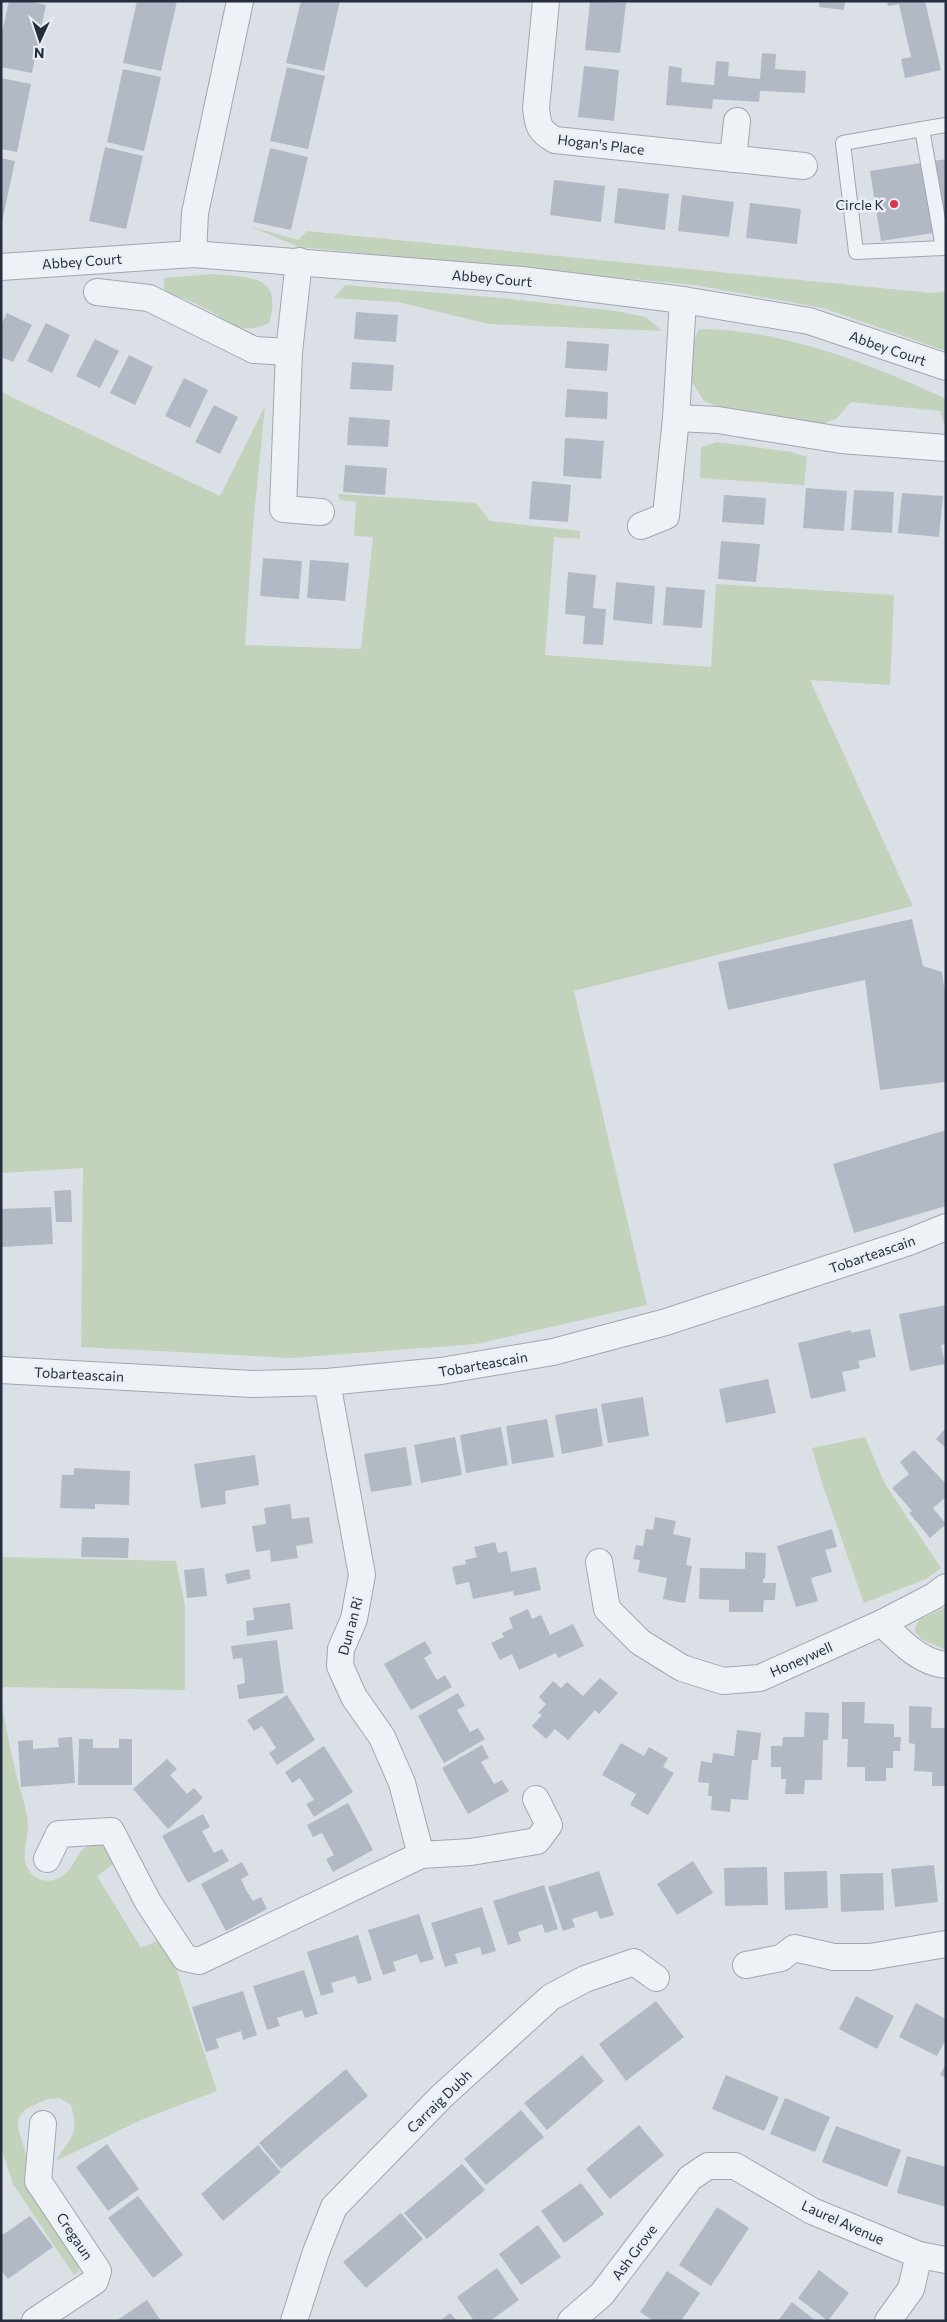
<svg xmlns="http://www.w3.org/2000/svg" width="947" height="2322" viewBox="0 0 947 2322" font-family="Commissioner,sans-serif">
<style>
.green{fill:#c2d2bb}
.building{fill:#b2b9c4}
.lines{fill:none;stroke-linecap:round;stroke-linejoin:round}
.lane-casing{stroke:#a0a7b1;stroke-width:16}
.street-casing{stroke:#a0a7b1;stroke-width:28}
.lane{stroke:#eef1f5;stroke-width:14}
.street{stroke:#eef1f5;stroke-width:26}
.poi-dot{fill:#da3251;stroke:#eaeff5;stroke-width:2}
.labels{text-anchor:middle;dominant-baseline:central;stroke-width:5;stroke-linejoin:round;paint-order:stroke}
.street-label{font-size:14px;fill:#242e3e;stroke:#eaeff5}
.poi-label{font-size:14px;fill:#242e3e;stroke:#eaeff5;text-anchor:end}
</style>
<rect width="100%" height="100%" fill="#dbe0e7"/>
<!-- green -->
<g class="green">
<polygon points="249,226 298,240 307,231 931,293 946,291 946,351 823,308 695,285 299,247"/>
<path d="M213,274C251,278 283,274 269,323C240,336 233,323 208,310C195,302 179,297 164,291V278Z"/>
<polygon points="345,285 501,298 616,311 646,317 662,331 489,324 398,302 334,298"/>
<path d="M699,329C782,329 871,364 946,399V430L940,411L851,402L836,419L821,424L722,408L704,401L689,378L690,349Z"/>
<polygon points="1,392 220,496 265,406 253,526 245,645 361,649 373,537 354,536 356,502 340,500 338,494 476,503 490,521 580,531 580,539 554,537 545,655 711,667 716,584 894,595 890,685 810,680 913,906 574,991 647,1305 476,1344 292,1358 81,1347 83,1168 1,1173"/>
<polygon points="717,442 791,452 807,457 804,485 700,478 701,447"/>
<polygon points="865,1437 885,1484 941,1568 926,1579 864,1603 822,1483 812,1448"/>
<polygon points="1,1557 176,1561 185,1606 185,1690 1,1687"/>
<polygon points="946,1607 946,1650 921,1639 914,1630 919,1620"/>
<path d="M1,1702C6,1725 10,1750 16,1773C20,1791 27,1807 28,1825C28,1839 21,1854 27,1867C33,1880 47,1884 59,1878C82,1867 72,1837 108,1848L114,1864L97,1876L141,1948L161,1939L175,1965L217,2091L141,2120L56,2161C70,2136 80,2136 71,2105L60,2098L47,2099L26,2109L19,2117L18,2128L28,2161L27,2190L77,2259L79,2271L74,2275L13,2184L1,2147Z"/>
</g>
<!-- building -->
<g class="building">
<polygon points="9,1 28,1 46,5 32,73 1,67 1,37"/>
<polygon points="137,1 177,1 161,71 123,63"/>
<polygon points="301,1 340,1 324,71 286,63"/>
<polygon points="590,1 626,3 620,53 585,50"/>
<polygon points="819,1 845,1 844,10 819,7"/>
<polygon points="887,1 925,1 941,70 905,78 901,59 911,57 905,31 899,4 888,6"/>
<polygon points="762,53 776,54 775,69 806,71 805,93 760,91 759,102 713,99 712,109 666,105 669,66 682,68 681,82 714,85 716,61 729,62 728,76 760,79"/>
<polygon points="584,66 619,70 614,121 578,117"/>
<polygon points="287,67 325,76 308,149 270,141"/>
<polygon points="123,69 161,77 144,151 107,142"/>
<polygon points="1,78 31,84 17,152 1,149"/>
<polygon points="105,147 143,156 126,229 89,221"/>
<polygon points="270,148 308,157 291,230 253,222"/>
<polygon points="1,158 15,161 2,222 1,221"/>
<polygon points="946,159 946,231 881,241 870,171"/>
<polygon points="554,180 605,186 601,222 550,215"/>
<polygon points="618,188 669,194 665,230 614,223"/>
<polygon points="682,195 734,202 729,237 678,231"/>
<polygon points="750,203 801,209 797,244 746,238"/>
<polygon points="356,312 398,315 396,342 354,339"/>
<polygon points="7,313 32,325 13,362 1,357 1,325"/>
<polygon points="46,323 70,335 52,373 27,361"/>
<polygon points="95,339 119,351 100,388 76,376"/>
<polygon points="567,341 609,344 607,371 565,368"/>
<polygon points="129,355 153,367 135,405 110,393"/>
<polygon points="352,362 394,365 392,391 350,389"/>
<polygon points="184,378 208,390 190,428 165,416"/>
<polygon points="567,389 608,392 607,419 565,417"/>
<polygon points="214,405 238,417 220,454 195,442"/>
<polygon points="349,417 390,420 388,447 347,445"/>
<polygon points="565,438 604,441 601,479 563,476"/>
<polygon points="345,465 387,468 385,495 343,492"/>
<polygon points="532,481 571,485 568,522 529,519"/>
<polygon points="806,488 847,491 844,531 803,528"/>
<polygon points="854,490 894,492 892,533 851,530"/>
<polygon points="902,493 943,496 939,537 898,533"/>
<polygon points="724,495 766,498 764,525 722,522"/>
<polygon points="721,541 760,544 756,582 718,579"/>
<polygon points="263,558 302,561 299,599 260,596"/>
<polygon points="310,560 349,563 345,601 307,598"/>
<polygon points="568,572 596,575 593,608 606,609 603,645 583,644 585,616 565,614"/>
<polygon points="616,582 655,586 652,624 613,620"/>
<polygon points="666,587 705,590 702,628 663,625"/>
<polygon points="912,919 923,966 942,972 946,1000 946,1082 880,1090 865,980 728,1010 718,962"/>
<polygon points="946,1130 946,1206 854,1233 833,1164"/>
<polygon points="71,1190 72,1222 56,1222 54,1191"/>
<polygon points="51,1207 53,1244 1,1247 1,1209"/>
<polygon points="946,1305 946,1344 941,1345 945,1364 910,1371 899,1314"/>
<polygon points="870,1329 876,1357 858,1361 860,1368 842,1372 846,1391 811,1399 798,1343 851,1330 851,1333"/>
<polygon points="768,1379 776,1413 726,1423 719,1389"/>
<polygon points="643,1397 649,1436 608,1443 601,1404"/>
<polygon points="597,1408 603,1446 562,1454 555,1415"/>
<polygon points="547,1419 554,1457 512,1464 506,1426"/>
<polygon points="501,1427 508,1465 466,1473 460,1435"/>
<polygon points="946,1428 946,1448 936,1439"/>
<polygon points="455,1437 462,1475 421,1483 414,1445"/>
<polygon points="406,1447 412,1485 371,1492 364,1454"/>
<polygon points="914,1450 946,1484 946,1497 933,1508 946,1524 930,1538 909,1513 912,1511 892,1488 909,1474 900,1462"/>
<polygon points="255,1455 259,1485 225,1491 226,1504 201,1508 194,1464"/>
<polygon points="74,1468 130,1471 129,1505 95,1504 95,1509 60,1508 62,1475 74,1475"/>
<polygon points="290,1504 292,1519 309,1517 313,1543 296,1546 298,1558 271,1562 270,1550 256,1552 252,1526 266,1524 264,1508"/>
<polygon points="655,1517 676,1521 673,1534 691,1538 686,1565 692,1566 685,1603 663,1599 667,1578 638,1572 640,1560 633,1559 636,1545 643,1546 646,1529 653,1530"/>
<polygon points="832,1529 837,1547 825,1550 832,1572 811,1578 818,1601 796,1607 777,1546"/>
<polygon points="82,1537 129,1538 128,1558 81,1557"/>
<polygon points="495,1542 498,1553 507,1551 511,1572 536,1567 541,1590 514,1596 513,1591 473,1599 469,1582 456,1585 452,1567 466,1564 465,1560 477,1557 474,1547"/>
<polygon points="745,1552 766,1553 765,1578 763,1579 763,1583 776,1583 775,1600 764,1600 763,1612 729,1612 729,1600 699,1599 700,1568 745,1569"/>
<polygon points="204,1568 207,1596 187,1598 184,1570"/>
<polygon points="249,1569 251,1579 227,1584 225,1574"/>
<polygon points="290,1603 293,1629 247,1636 246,1621 254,1620 253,1608"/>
<polygon points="528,1609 532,1619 541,1615 550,1635 573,1624 584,1646 558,1658 556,1653 519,1670 512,1654 500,1660 491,1643 504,1637 502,1633 513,1628 509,1618"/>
<polygon points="277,1640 284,1693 239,1699 237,1685 245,1683 244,1671 242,1658 233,1659 231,1646"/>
<polygon points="425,1641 432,1653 424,1658 437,1680 445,1675 452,1687 411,1710 384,1664"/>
<polygon points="600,1678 618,1693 599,1714 595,1710 568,1740 555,1729 546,1739 532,1726 542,1715 538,1713 546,1704 539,1697 553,1681 561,1688 567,1682 583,1696"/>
<polygon points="458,1693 465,1706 457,1710 470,1732 478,1728 485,1739 444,1763 418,1716"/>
<polygon points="287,1695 315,1740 277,1765 269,1753 276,1748 262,1726 254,1731 247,1720"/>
<polygon points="842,1702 865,1702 864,1723 894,1724 894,1737 901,1737 900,1751 893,1751 893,1768 886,1768 886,1781 865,1781 865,1767 847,1767 848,1739 842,1739"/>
<polygon points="909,1706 932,1707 931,1728 946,1728 946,1786 932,1786 932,1772 914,1771 915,1744 909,1743"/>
<polygon points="805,1712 829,1713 828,1740 823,1740 822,1780 805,1780 804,1794 785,1794 786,1779 781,1779 781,1767 771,1767 771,1746 782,1746 783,1737 804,1737"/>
<polygon points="737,1730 761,1733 758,1760 752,1760 748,1800 731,1799 730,1812 711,1810 712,1796 708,1796 709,1783 698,1782 701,1761 712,1763 713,1753 734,1756"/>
<polygon points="72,1737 75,1783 21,1787 18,1741 33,1740 33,1749 59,1747 58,1738"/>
<polygon points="79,1739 93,1739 93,1748 119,1748 119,1739 132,1739 132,1785 78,1785"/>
<polygon points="621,1743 644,1756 649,1747 668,1758 663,1767 674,1773 648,1815 630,1805 636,1794 602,1775"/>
<polygon points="482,1745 489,1758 481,1762 494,1784 502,1780 509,1791 468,1814 442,1768"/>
<polygon points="324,1746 353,1792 314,1817 306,1804 314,1800 300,1778 292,1783 285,1772"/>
<polygon points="167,1759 177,1769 170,1775 179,1785 187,1794 194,1788 203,1798 168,1829 133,1789"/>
<polygon points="348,1803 373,1850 333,1872 326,1859 334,1855 322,1833 313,1837 307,1825"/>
<polygon points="203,1814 210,1827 202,1831 214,1853 222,1849 229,1861 188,1883 162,1836"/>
<polygon points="693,1861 713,1893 677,1915 657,1884"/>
<polygon points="242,1862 249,1875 241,1879 246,1890 253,1901 261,1897 267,1909 226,1931 201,1884"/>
<polygon points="934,1865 938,1902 895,1907 891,1869"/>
<polygon points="767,1867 768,1905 725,1906 724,1868"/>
<polygon points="599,1871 614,1915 600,1919 597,1911 572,1919 575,1927 563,1931 548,1887"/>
<polygon points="827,1871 828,1908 785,1910 784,1872"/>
<polygon points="883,1873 884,1910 841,1912 840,1874"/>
<polygon points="544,1885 558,1929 545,1933 542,1924 518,1932 521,1941 508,1945 493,1901"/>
<polygon points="482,1907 496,1951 482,1955 480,1947 455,1954 458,1963 445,1967 431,1923"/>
<polygon points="419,1914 434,1959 420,1963 417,1954 393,1962 396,1971 383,1975 368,1930"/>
<polygon points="358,1935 372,1980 358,1984 355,1976 331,1983 334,1992 321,1996 307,1952"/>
<polygon points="304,1970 318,2014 305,2018 302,2010 277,2018 280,2026 267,2030 253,1986"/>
<polygon points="243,1991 257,2035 243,2040 241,2031 216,2039 219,2048 206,2052 192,2007"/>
<polygon points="856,1996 894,2016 877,2049 839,2029"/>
<polygon points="656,2001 684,2037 626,2081 599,2044"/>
<polygon points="916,2003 946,2019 946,2039 937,2056 899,2037"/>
<polygon points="582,2055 604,2081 547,2130 524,2103"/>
<polygon points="946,2063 946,2078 940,2075"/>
<polygon points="346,2069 368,2096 281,2169 259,2143"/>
<polygon points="726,2075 779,2097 764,2131 712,2109"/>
<polygon points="785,2098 830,2117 815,2152 770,2134"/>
<polygon points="521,2110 544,2137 486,2185 464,2159"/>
<polygon points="639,2125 664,2155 610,2199 586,2169"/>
<polygon points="836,2126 901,2150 887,2187 822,2162"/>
<polygon points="107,2144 139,2189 108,2211 76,2167"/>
<polygon points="258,2145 281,2172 223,2221 201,2194"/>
<polygon points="907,2156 946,2167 946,2207 897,2193"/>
<polygon points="462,2164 485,2190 427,2239 404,2213"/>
<polygon points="581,2183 604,2214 564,2243 541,2211"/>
<polygon points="138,2196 183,2255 153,2278 108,2218"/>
<polygon points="717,2207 749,2228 711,2286 679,2265"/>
<polygon points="401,2213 423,2239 366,2288 343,2262"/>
<polygon points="30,2216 53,2247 8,2279 1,2270 1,2236"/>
<polygon points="538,2225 561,2257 521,2285 499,2254"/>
<polygon points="497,2268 519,2300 490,2321 474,2321 457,2297"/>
<polygon points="819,2270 849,2293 828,2321 798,2298"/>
<polygon points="667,2271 700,2293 681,2321 654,2321 640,2312"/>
<polygon points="147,2300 161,2321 116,2321"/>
<polygon points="792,2302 816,2321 778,2321"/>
<polygon points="450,2313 457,2321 440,2321"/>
</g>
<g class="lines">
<!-- lane casing -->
<g class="lane-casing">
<g id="lane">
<polyline points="946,125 922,129 943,248 946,247"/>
<polyline points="922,129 843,143 856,252 943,248"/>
</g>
</g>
<!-- street casing -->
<g class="street-casing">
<g id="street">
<path d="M546,1L536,108C538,126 539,131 555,140L804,166"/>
<polyline points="733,159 737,121"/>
<polyline points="193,254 195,213 240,1"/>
<polyline points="299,261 289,352 283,509 321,512"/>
<polyline points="1,267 193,254 522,280 683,300 809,321 946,367"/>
<polyline points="97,292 149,298 254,350 289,352"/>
<polyline points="676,418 718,420 841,440 946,448"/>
<polyline points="641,526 666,516 676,418 683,300"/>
<polyline points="1,1370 252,1384 327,1382 441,1371 553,1352 666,1322 909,1242 946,1227"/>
<path d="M599,1562L607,1609L640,1642L682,1668L723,1681L760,1678L882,1623C899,1640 920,1663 946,1665"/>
<polyline points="882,1623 934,1596 946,1587"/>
<polyline points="421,1855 471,1852 537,1841 549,1825 536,1799"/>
<polyline points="47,1859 59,1834 111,1831 148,1902 185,1958 199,1961 421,1855 402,1783 382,1737 354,1697 340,1666 341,1649 354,1619 362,1575 327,1382"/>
<polyline points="746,1965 781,1958 794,1948 834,1957 870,1957 946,1944"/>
<polyline points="35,2321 95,2281 98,2271 38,2181 43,2124"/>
<polyline points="294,2321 316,2252 334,2207 442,2096 551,1997 585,1979 634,1962 656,1978"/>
<polyline points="571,2321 602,2294 690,2178 708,2166 735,2166 812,2211 919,2255 946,2260"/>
<polyline points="888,2321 911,2289 919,2255"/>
</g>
</g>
<!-- lane -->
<use href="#lane" class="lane"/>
<!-- street -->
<use href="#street" class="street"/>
</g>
<!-- markers -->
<circle class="poi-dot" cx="894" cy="204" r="5"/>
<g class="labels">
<!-- street labels -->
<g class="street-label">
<text transform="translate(601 144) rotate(7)">Hogan's Place</text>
<text transform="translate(82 261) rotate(-4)">Abbey Court</text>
<text transform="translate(492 278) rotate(5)">Abbey Court</text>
<text transform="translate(888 348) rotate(19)">Abbey Court</text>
<text transform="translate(872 1254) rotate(-19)">Tobarteascain</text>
<text transform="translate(483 1364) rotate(-10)">Tobarteascain</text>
<text transform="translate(79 1374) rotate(3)">Tobarteascain</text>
<text transform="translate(350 1626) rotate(-75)">Dun an Ri</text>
<text transform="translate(801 1659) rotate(-24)">Honeywell</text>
<text transform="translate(439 2101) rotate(-44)">Carraig Dubh</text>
<text transform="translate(843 2222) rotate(24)">Laurel Avenue</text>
<text transform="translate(75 2236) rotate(56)">Cregaun</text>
<text transform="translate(634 2252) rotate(-53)">Ash Grove</text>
</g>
<!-- poi labels -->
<g class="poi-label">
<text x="884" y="204">Circle K</text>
</g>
</g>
<!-- border -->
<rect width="947" height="2322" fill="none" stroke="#242e3e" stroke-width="5"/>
<!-- north arrow -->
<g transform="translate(40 40) rotate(183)" stroke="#eaeff5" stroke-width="4" paint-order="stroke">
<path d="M0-4L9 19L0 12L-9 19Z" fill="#242e3e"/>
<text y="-8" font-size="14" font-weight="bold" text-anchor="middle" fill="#242e3e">N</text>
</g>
</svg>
